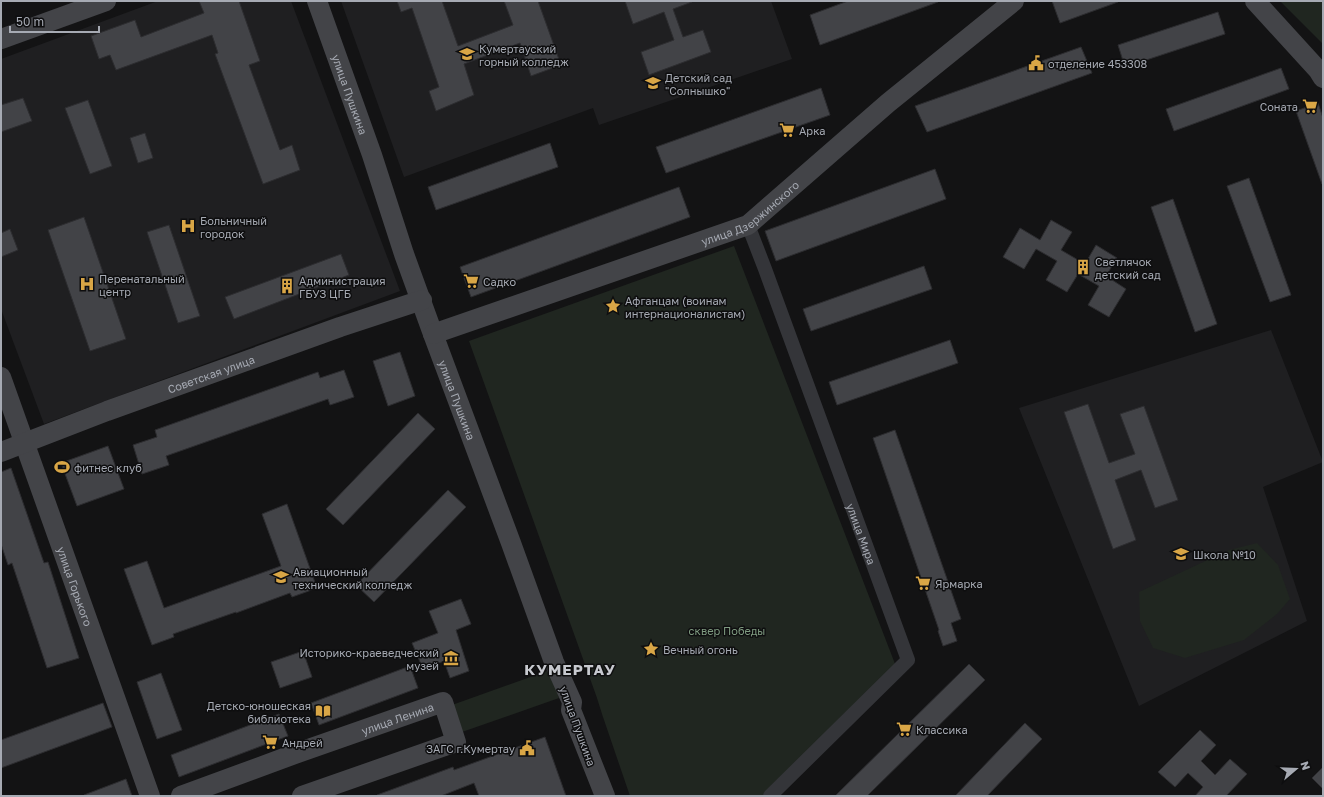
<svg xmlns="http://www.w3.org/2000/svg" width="1324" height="797" viewBox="0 0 1324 797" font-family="'Golos Text',sans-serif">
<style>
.built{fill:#1f1f21}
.green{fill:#202620}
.building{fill:#424347;stroke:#2d2d30}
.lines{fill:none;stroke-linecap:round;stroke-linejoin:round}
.street{stroke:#343539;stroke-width:14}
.secondary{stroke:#434448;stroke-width:20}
.labels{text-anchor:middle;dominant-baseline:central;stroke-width:3;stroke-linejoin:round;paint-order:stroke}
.poi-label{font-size:11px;fill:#a6aab3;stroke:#0e0e0f;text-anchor:start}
.street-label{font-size:11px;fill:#a6aab3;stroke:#0e0e0f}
.park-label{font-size:11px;fill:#7f9b81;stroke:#0e0e0f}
.district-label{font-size:15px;font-weight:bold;letter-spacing:1px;fill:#c7c9cf;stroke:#0e0e0f}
</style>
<rect width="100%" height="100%" fill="#131314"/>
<!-- built -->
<g class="built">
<polygon points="158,1 291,1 400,291 44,424 1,309 1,59"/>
<polygon points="341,1 771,1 792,59 599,125 593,108 404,177"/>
<polygon points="1271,330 1323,462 1263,487 1307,621 1139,706 1019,408"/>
</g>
<!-- green -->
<g class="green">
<polygon points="1280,1 1323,1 1323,44"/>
<polygon points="734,246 897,669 767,796 630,796 603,717 597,698 469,341"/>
<polygon points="1257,543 1278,565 1290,599 1277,614 1244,640 1185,658 1153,648 1140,621 1139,592 1229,550"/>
<polygon points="550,670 559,698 462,732 452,705"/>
</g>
<!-- building -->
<g class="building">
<polygon points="199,1 239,1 260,61 249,65 280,150 292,145 300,170 263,184 215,54 218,53 212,35 116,70 110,55 99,59 91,36 135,20 141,37 204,13"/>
<polygon points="397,1 442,1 458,46 513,25 504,1 538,1 561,65 531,76 520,43 464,64 474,95 436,111 429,91 439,87 412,8 401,12"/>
<polygon points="625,1 692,1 692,2 673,9 683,37 703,30 711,52 649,75 641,52 674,40 664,12 633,24"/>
<polygon points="848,1 938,1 938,2 820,45 810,15"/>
<polygon points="1052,1 1118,1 1118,2 1060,23"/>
<polygon points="1218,12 1225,34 1125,67 1118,45"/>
<polygon points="1081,47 1092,73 927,132 915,106"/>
<polygon points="1281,68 1289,89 1174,131 1166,109"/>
<polygon points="821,88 830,115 666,173 656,147"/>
<polygon points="23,98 32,121 1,132 1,105"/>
<polygon points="88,100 112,166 90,174 65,108"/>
<polygon points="1318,103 1323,118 1323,184 1322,184 1296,111"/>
<polygon points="145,133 153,158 138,163 130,138"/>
<polygon points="550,143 558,167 436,210 428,187"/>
<polygon points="935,169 946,199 776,261 765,231"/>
<polygon points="1249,178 1291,295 1270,302 1227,186"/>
<polygon points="679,187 690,217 471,297 460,267"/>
<polygon points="1173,199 1217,324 1195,332 1151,207"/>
<polygon points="84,217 126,339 90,351 48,230"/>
<polygon points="1051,220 1072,232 1061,250 1085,264 1096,245 1117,258 1106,276 1126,289 1109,317 1088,305 1099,286 1078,274 1067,292 1046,280 1057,261 1036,249 1024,269 1003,257 1020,228 1040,240"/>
<polygon points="169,225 200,316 178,323 147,232"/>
<polygon points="10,229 18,250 1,257 1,233"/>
<polygon points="341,254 349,275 234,319 225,297"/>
<polygon points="924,266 932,289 811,331 803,309"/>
<polygon points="950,340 958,363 837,405 829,382"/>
<polygon points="400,352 415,396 388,406 373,361"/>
<polygon points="344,370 354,397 330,405 328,399 166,456 169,465 142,474 133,445 157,437 155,430 318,372 320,378"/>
<polygon points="1088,404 1109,463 1135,454 1120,414 1144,406 1178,500 1155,508 1141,470 1115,480 1136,540 1113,549 1064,412"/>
<polygon points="418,413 435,429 343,525 326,509"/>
<polygon points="895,430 961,619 951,623 957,641 943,646 938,631 939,630 873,438"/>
<polygon points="108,446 124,489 77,506 61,463"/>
<polygon points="11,468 44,563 48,562 79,658 47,668 12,563 8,565 1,544 1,472"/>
<polygon points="448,490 466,507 374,602 356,585"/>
<polygon points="287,504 317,588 292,597 290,593 236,613 236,612 173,634 174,637 152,645 124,569 147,561 164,608 281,566 262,514"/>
<polygon points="461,599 471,624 456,630 469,671 450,678 444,661 423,669 412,643 438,633 429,611"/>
<polygon points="303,651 312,677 280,688 271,662"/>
<polygon points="969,664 985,680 867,796 835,796"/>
<polygon points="410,666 418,688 319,725 311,703"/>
<polygon points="161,673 182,730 157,739 137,682"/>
<polygon points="103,703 112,727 1,768 1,740"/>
<polygon points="279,714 288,736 179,777 171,755"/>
<polygon points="1025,723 1042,739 987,796 955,796"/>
<polygon points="1200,730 1216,745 1201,761 1215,775 1230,759 1247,774 1226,796 1195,796 1203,787 1188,773 1175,787 1158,772"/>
<polygon points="545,737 566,796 479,796 474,783 441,796 377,796 377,795 453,767 454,770"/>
<polygon points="1323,767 1323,789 1312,778"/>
<polygon points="126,779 132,796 84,796 84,795"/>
</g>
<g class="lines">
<!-- street -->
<path class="street" id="s1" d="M748,225L765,269L908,660L770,796"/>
<!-- secondary -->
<g class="secondary">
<path id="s2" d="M317,1L372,155L404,254L433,334L511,543L554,662L572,702L571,710L605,796"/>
<polyline points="1255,1 1318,70 1323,78"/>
<polyline points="1,39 106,1"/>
<path id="s3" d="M433,334L748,225L888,103L1014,1"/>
<path id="s4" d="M1,377L150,796"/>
<path id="s5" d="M1,452L107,411L340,327L422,300"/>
<path id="s6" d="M181,796L303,751L443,702L456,742L302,796"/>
</g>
</g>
<!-- icons -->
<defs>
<g id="university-bare" transform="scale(1.2)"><path d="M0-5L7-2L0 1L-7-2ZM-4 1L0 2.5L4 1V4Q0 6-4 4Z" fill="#d9a646" stroke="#0e0e0f" stroke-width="2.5" paint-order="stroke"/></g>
<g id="civic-bare" transform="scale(1.2)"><path d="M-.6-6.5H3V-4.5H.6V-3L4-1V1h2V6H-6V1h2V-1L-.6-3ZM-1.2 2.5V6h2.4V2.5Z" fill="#d9a646" stroke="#0e0e0f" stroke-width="2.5" paint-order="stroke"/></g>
<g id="school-bare" transform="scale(1.2)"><path d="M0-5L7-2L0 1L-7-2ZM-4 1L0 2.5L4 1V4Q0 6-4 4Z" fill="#d9a646" stroke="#0e0e0f" stroke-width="2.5" paint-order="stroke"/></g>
<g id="supermarket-bare" transform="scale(1.2)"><path d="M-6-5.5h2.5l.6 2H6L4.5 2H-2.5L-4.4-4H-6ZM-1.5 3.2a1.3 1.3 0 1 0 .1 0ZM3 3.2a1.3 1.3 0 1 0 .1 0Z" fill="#d9a646" stroke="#0e0e0f" stroke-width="2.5" paint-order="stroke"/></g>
<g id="hospital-bare" transform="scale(1.2)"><path d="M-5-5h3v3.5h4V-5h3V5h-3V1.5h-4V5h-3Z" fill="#d9a646" stroke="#0e0e0f" stroke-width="2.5" paint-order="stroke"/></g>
<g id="building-bare" transform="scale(1.2)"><path d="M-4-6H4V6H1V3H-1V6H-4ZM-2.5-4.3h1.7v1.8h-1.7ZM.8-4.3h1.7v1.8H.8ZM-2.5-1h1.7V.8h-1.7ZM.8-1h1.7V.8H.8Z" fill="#d9a646" stroke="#0e0e0f" stroke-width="2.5" paint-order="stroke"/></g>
<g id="sight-bare" transform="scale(1.2)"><path d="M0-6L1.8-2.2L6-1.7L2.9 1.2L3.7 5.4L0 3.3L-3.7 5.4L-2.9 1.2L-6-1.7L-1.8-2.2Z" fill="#d9a646" stroke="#0e0e0f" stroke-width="2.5" paint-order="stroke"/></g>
<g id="stadium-bare" transform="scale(1.2)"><path d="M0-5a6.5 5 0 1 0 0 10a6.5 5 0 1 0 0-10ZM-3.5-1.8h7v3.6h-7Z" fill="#d9a646" stroke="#0e0e0f" stroke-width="2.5" paint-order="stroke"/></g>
<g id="museum-bare" transform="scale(1.2)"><path d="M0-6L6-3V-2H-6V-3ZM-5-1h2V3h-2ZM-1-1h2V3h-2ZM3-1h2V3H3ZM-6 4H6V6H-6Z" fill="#d9a646" stroke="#0e0e0f" stroke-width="2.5" paint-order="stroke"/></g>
<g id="library-bare" transform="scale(1.2)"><path d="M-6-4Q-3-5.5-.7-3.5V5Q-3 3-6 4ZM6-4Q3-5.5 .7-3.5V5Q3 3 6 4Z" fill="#d9a646" stroke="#0e0e0f" stroke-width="2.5" paint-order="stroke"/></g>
</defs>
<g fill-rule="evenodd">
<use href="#university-bare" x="467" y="54"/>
<use href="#civic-bare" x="1036" y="63"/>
<use href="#school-bare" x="653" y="83"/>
<use href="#supermarket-bare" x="1310" y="106"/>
<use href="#supermarket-bare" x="787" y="130"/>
<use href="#hospital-bare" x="188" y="226"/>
<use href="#building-bare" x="1083" y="267"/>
<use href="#supermarket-bare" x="471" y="281"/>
<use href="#hospital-bare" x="87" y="284"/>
<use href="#building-bare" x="287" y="286"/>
<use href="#sight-bare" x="613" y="306"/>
<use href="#stadium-bare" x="62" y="467"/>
<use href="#school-bare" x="1181" y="554"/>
<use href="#university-bare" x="281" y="577"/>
<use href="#supermarket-bare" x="923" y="583"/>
<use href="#sight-bare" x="651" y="649"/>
<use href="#museum-bare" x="451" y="658"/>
<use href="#library-bare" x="323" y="711"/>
<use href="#supermarket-bare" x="904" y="729"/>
<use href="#supermarket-bare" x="270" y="742"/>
<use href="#civic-bare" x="527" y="748"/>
</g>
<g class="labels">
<!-- poi labels -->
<g class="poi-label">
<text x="479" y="48">Кумертауский<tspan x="479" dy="13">горный колледж</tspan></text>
<text x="1048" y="63">отделение 453308</text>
<text x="665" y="77">Детский сад<tspan x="665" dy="13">"Солнышко"</tspan></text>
<text x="1298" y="106" text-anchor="end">Соната</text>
<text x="799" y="130">Арка</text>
<text x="200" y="220">Больничный<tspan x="200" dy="13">городок</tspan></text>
<text x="1095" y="261">Светлячок<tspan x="1095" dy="13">детский сад</tspan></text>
<text x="99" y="278">Перенатальный<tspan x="99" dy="13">центр</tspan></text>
<text x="299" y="280">Администрация<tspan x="299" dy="13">ГБУЗ ЦГБ</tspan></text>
<text x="483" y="281">Садко</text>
<text x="625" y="300">Афганцам (воинам<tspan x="625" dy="13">интернационалистам)</tspan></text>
<text x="74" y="467">фитнес клуб</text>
<text x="1193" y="554">Школа №10</text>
<text x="293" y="571">Авиационный<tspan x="293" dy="13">технический колледж</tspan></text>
<text x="935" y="583">Ярмарка</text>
<text x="663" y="649">Вечный огонь</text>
<text x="439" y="652" text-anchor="end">Историко-краеведческий<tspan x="439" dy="13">музей</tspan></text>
<text x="311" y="705" text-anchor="end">Детско-юношеская<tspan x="311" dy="13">библиотека</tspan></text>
<text x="916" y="729">Классика</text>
<text x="282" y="742">Андрей</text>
<text x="515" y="748" text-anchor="end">ЗАГС г.Кумертау</text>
</g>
<!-- street labels -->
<g class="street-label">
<text stroke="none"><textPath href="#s2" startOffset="99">улица Пушкина</textPath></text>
<text stroke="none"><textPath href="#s3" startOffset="341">улица Дзержинского</textPath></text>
<text stroke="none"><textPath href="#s5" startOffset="224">Советская улица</textPath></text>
<text stroke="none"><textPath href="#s2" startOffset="423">улица Пушкина</textPath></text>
<text stroke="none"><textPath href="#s1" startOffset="329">улица Мира</textPath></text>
<text stroke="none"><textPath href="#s4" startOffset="222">улица Горького</textPath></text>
<text stroke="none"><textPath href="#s6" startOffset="230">улица Ленина</textPath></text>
<text transform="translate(578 726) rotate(70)">улица Пушкина</text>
</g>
<!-- park labels -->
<g class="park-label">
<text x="727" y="630">сквер Победы</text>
</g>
<!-- district labels -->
<g class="district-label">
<text x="570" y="669">КУМЕРТАУ</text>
</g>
</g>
<!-- border -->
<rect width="1324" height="797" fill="none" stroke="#a6aab3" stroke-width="4"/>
<!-- north arrow -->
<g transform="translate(1296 769) rotate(71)" stroke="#0e0e0f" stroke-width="3" paint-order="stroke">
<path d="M0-3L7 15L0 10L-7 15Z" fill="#a6aab3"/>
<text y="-6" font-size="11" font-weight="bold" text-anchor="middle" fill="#a6aab3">N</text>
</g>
<!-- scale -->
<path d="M10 26v6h89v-6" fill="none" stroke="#a6aab3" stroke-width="2"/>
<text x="16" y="26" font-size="12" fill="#a6aab3" stroke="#0e0e0f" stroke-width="3" paint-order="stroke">50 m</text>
</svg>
